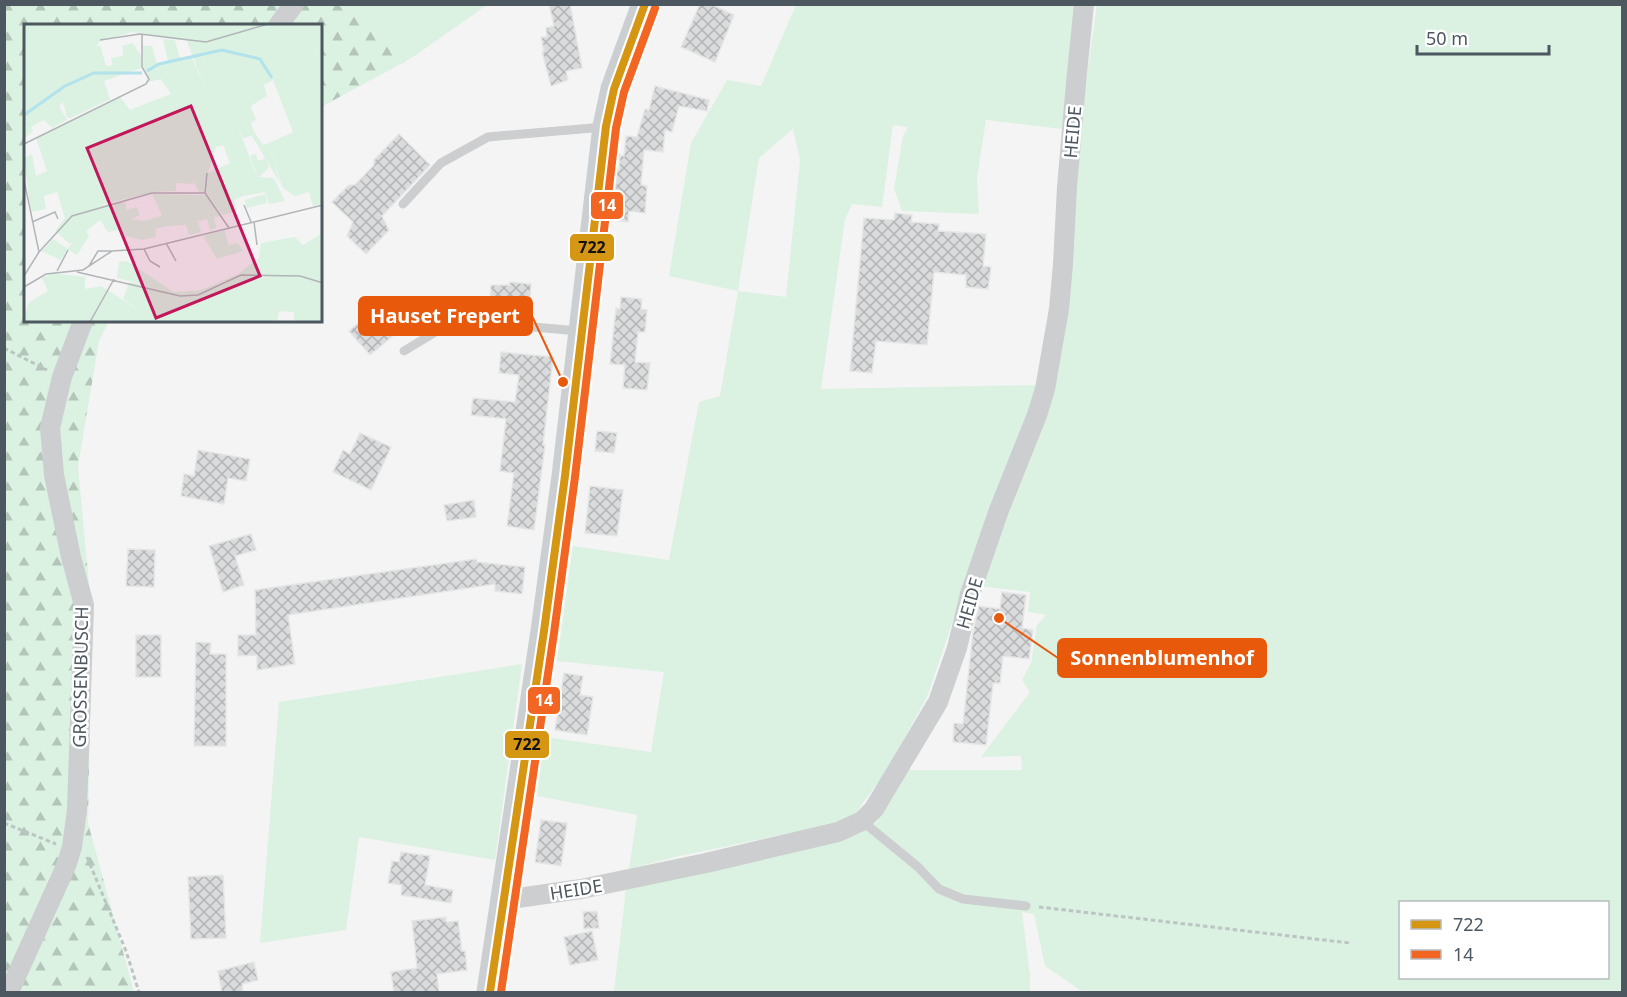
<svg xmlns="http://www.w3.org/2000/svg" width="1627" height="997" viewBox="0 0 1627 997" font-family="'Noto Sans',sans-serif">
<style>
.grass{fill:#dbf1e2;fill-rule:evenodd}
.forest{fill:url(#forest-firs)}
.building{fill:url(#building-cross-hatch);stroke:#e5e6e6;stroke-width:1.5}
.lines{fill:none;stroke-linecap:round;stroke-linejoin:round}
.path{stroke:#bbc5c2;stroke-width:3;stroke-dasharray:4.5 3;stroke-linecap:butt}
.lane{stroke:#cccecf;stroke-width:9}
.street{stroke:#cccecf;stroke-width:20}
.secondary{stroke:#cccfd1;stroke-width:27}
.bus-1-casing{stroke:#fff;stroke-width:12}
.bus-2-casing{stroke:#fff;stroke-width:12}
.bus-1{stroke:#d59613;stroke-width:8}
.bus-2{stroke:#f26522;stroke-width:8}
.labels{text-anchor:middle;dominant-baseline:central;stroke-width:5;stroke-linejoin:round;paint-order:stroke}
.street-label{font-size:18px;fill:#4c575f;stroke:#fff}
.inset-river{fill:none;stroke:#b2e2eb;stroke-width:3}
.inset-road{fill:none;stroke:#b1b5b8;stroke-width:1.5}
.view{fill:#c2185b;fill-opacity:0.15;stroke:#c2185b;stroke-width:3}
.inset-edge{fill:none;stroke:#4c575f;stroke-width:3}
.leader{fill:none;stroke:#e8590c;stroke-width:2}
.callout-dot{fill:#e8590c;stroke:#fff;stroke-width:2}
.callout{fill:#e8590c;stroke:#e8590c;stroke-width:2}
.callout-label{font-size:20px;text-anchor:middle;font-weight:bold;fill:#fff}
.line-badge{stroke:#fff;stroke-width:2}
.badge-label{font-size:16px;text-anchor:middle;font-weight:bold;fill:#fff}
.pale-badge-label{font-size:16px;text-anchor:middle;font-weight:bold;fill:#111}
</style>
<defs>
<pattern id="forest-firs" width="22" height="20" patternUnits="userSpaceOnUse" patternTransform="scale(1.5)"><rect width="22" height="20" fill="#dbf1e2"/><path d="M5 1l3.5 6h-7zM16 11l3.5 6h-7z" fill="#b4c6ba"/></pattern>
<pattern id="building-cross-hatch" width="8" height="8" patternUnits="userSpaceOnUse" patternTransform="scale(1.5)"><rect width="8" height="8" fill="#dadbdc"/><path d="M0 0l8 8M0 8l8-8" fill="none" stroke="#b3b4b6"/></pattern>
</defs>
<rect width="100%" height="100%" fill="#f4f4f4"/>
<!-- grass -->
<g class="grass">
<polygon points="338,5 487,5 410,59"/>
<path d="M796,5H1078L1063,129L986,120L977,178L979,214L902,211L894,189L903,136L908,127L893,125L882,207L852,204L845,219L821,389L1038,385L991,509L927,697L885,773L854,815L833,824L675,857L629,869L637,815L537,796L545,737L651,752L664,672L557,661L573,546L669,560L699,402L720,396L738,291L669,276L691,143L727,80L761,86ZM796,126L793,129L800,160L786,297L738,291L759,158Z"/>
<path d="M1097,5H1622V992H1101L1080,990L1045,966L1034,914L1022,912L1030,976V992H614L626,888L838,840L860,833L877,822L907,770H1022L1021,756L981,757L1030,692L1022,680L1031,663L1037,625L1046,615L1028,612L1030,592L978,586L1015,493L1030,458L1050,403L1081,117ZM1400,902H1608V978H1400Z"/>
<polygon points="522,664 495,860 359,837 346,930 260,943 279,702"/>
</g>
<!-- forest -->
<polygon class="forest" points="5,5 338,5 410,59 321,107 321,26 26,26 26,321 109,321 99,341 78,466 92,617 88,823 134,992 5,992"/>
<!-- building -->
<g class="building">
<polygon points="549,4 570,4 582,68 566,71 568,80 551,86 542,52 544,52 541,37 547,37 546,28 554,26"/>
<polygon points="700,4 710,4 734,15 715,62 681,47"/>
<polygon points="655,86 709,100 707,111 679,106 672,132 665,130 663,152 644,150 641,185 647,186 645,213 629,211 628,222 613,220 617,170 619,170 620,155 624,156 626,136 637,137 645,109 649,110"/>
<polygon points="399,134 430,165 382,216 389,230 366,254 347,236 353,222 332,202 349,185 355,185 374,165 374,160"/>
<polygon points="895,213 912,215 911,222 939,224 938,231 986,234 983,266 991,267 988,289 966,287 966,275 934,272 927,345 876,341 872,373 850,371 864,218 894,220"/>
<polygon points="510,282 531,284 529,317 489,314 491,285 509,285"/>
<polygon points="621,297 642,299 641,309 647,310 645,332 638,332 635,362 650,363 647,390 623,388 625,365 610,364 616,308 620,309"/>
<polygon points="386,299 407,324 370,355 349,331"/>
<polygon points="501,352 553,357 543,445 545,445 534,530 507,526 514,473 500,471 506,419 471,415 473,398 515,402 519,375 499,373"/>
<polygon points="597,431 617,433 614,453 595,451"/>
<polygon points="360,433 391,447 371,490 333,472 343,450 350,454"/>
<polygon points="198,450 250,459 246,481 228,478 224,504 181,496 184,474 194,476"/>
<polygon points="590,486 623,490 617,536 585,533"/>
<polygon points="474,500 476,517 447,521 444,505"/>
<polygon points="251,534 256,550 235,556 244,585 223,592 209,546"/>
<polygon points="128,549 155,550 154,587 126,586"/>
<polygon points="476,559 477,562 525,567 522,594 495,591 495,584 288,615 295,664 257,670 257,655 238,656 238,635 256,635 255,590"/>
<polygon points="1002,592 1026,595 1022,628 1033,630 1029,659 1003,656 1000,683 993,683 986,745 953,742 954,723 963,724 973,632 979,606 1000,609"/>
<rect x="136" y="635" width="25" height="42"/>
<polygon points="196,642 211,643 210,654 226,654 226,746 194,746"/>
<polygon points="564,673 583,676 580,695 593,697 587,735 555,730"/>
<polygon points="541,820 567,823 561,866 535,862"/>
<polygon points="401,852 430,856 425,885 453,890 451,903 401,895 402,885 388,883 392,861 399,862"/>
<polygon points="223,875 226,938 191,939 188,877"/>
<polygon points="597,911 599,928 584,929 583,912"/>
<polygon points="446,917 446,922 458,921 462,951 465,951 467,970 437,974 439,993 394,993 391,972 417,968 412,921"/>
<polygon points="592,931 598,960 570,965 564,937"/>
<polygon points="254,962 258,980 242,984 243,993 222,993 218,971"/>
</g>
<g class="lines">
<!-- path -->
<g class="path">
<polyline points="4,348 47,370"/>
<polyline points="4,823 56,844"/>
<polyline points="87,857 126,951 139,992"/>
<polyline points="1039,907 1350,943"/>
</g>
<!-- lane -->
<g class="lane">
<polyline points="403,204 441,163 488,137 604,127"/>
<polyline points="404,351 442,328 464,321 579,331"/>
<polyline points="862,821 918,867 939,889 963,899 1026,906"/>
</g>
<!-- street -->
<g class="street">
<polyline points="278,26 294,4"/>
<polyline points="503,900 581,889 706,863 838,832 862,821 874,809 938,702 957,648 970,594 999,510 1037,415 1045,389 1059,309 1063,264 1067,187 1076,83 1084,4"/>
<polyline points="9,992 66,866 72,847 77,810 84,605 71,557 54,475 50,428 62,377 83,321"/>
</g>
<!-- secondary -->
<polyline class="secondary" points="490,992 544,631 565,476 606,126 614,89 645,4"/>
<!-- bus-1 casing -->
<g class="bus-1-casing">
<polyline id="bus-1" points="490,992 544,631 565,476 606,126 614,89 645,4"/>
</g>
<!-- bus-2 casing -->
<g class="bus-2-casing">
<polyline id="bus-2" points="501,992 554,633 575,477 616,128 624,92 655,8"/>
</g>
<!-- bus-1 -->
<use href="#bus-1" class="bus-1"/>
<!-- bus-2 -->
<use href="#bus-2" class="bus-2"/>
</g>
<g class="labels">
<!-- street labels -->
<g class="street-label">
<text transform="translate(1072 132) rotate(-85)">HEIDE</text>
<text transform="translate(969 603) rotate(-74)">HEIDE</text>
<text transform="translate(80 677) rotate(-89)">GROSSENBUSCH</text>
<text transform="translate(576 889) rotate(-9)">HEIDE</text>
</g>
</g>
<!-- overview -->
<g transform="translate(24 24)">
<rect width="298" height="298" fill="#f4f4f4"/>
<path d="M270,9L285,12L290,20L298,56V180L289,182L285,168L270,172L258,163L245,119L269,108L249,56L240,61L243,72L210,92L233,153L250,154L261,177L245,180L241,168L219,172L210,176L213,187L198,191L181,168L174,167L169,155L170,160L152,159V167L130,168L72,182L101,178L103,186L113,183L116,191L107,195L119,197L138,192L128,170L181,171L196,192L190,193L192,204L186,206L183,195L174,197L177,208L165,211L162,201L143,202L131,205L132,213L118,216L96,211L95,206L84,208L76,196L46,220L31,207L41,194L33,168L20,172L22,185L7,188L0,134L8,130L12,152L23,147L12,114L96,73L106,86L147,70L137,55L125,58L119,42V22H128L133,40L144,37L139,15L151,16L156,35L168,34L180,62ZM199,121L206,139L184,149L192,123ZM109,19L117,32V44L80,57L86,75L47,94H43L39,78L35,82L43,96L28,104L20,96L7,103L9,107L0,115V32L45,35L76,21L82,42L89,41L87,34L99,32L98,22ZM201,206L204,221L214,219L219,227L193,235L179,212ZM29,215L44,225L36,236L18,227ZM103,237L121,249L118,260L93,254L95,238ZM29,249L61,253V265L77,262L119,289L110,298H0L4,279L24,267L18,254Z" fill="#dbf1e2" fill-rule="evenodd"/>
<path d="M0,0H298V56L290,20L285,12L271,9L180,62L163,17L108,8L76,17L70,25L45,35L0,32ZM226,81L232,96L227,99L230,108L239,121L245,119L256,159L228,112L219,114L210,92ZM61,205L65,212L53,231L43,225ZM298,209V298H270V288L255,287L253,298H110L119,289L99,275L105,258L118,260L121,249L150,268L177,266L214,250L235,234L237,219L271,213L279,221Z" fill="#dbf1e2"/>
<path d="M232,130L234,137L242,134L245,144L234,154L226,132ZM241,170L243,179L223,184L221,176Z" fill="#dbf1e2"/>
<path class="inset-river" d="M123,47L135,40L198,26L236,35L248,54M0,91L41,62L70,49H118"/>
<path class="inset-road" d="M76,16L116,10L182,18L244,0M0,120L122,60L125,55L118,43V11M0,156L15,228L0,252M181,169L183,149M220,181L227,198M8,198L31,188L34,195M230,198L233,221M142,219L152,237M120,225L126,237L136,243M15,228L48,192L128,169H181L205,204M65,242L74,227H87M33,247L44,226M53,248L156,272L174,271L217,251L276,252L299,259M0,263L22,250L59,246L88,227L120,225L299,181M66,298L90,255"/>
<path class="view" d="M167,82L236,252L132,294L63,124Z"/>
<rect width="298" height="298" class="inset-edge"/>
</g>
<!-- callouts -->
<path class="leader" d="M563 382L532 316M999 618L1058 658"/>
<g class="callout-dot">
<circle cx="563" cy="382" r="6"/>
<circle cx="999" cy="618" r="6"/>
</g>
<g class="callout">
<rect x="359" y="297" width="173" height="38" rx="6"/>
<rect x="1058" y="639" width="208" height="38" rx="6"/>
</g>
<g class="callout-label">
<text x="445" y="323">Hauset Frepert</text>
<text x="1162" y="665">Sonnenblumenhof</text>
</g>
<g class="line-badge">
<rect x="590" y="191" width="34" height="29" rx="6" fill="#f26522"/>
<rect x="569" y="233" width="46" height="29" rx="6" fill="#d59613"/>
<rect x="527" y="686" width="34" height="29" rx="6" fill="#f26522"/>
<rect x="504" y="730" width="46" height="29" rx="6" fill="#d59613"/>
</g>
<g class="badge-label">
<text x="607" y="211">14</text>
<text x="544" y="706">14</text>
</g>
<g class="pale-badge-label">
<text x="592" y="253">722</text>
<text x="527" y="750">722</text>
</g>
<!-- border -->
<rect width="1627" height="997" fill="none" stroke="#4c575f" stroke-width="12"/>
<!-- legend -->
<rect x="1399" y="901" width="210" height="78" fill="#ffffff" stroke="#b7bcbf" stroke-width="1.5"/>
<rect x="1411" y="920" width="30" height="9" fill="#d59613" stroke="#b7bcbf" stroke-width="1.5"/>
<text x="1453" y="931" font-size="18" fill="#4c575f">722</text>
<rect x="1411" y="950" width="30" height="9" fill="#f26522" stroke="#b7bcbf" stroke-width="1.5"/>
<text x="1453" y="961" font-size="18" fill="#4c575f">14</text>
<!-- scale -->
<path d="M1417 45v9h132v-9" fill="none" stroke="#4c575f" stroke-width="3"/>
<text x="1426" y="45" font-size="18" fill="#4c575f" stroke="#ffffff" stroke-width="4.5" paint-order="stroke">50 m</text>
</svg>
